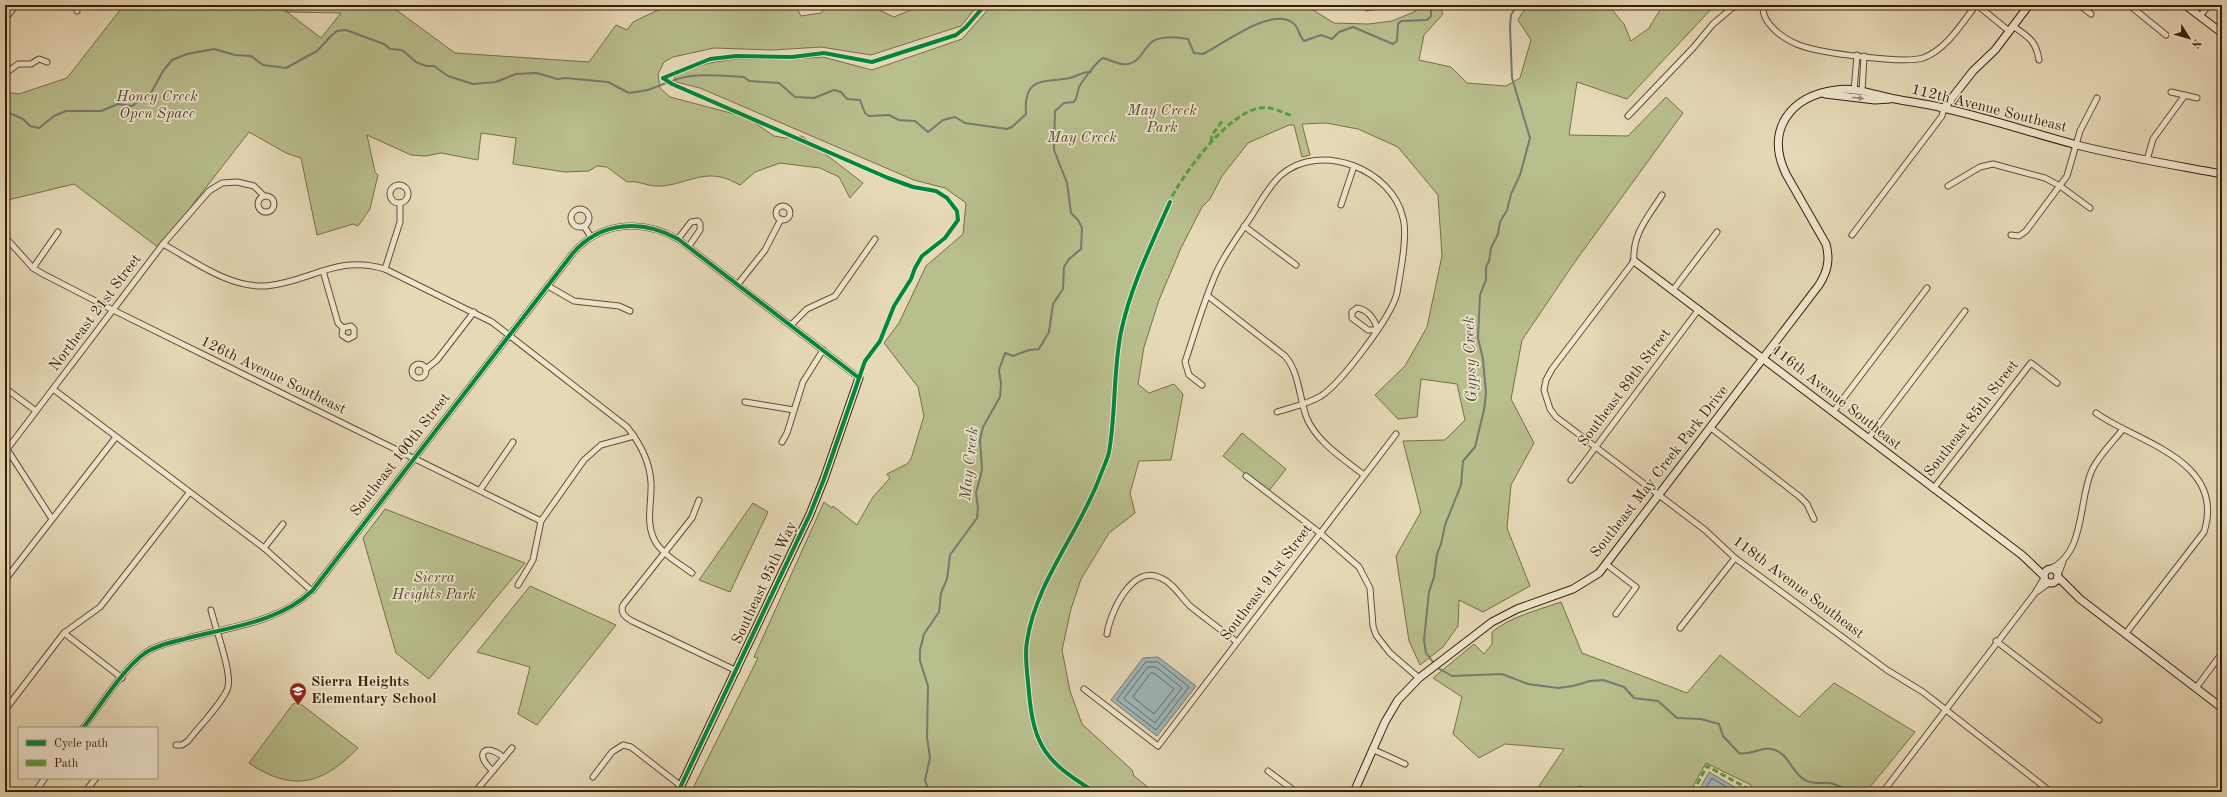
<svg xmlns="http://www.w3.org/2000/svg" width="2227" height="797" viewBox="0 0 2227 797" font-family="'Old Standard TT',serif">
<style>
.green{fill:#b8be8c;stroke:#786e48;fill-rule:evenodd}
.water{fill:#9db7ba;stroke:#757a72}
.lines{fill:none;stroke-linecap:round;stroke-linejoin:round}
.shore{stroke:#6b6a60;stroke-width:1}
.stream{stroke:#757a72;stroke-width:2}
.street-casing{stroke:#644d31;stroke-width:7}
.secondary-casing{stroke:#391e05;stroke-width:9}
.street{stroke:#efe6d0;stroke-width:5}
.secondary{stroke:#efe6d0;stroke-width:7}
.quiet{stroke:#53a23d;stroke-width:3;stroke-dasharray:6 3;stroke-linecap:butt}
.cycleway-casing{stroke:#efe6d0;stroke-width:6}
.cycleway{stroke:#00873e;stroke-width:4}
.oneway{fill:#9d8c75}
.labels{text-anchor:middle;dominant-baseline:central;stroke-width:3.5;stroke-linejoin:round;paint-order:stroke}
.park-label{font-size:15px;font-style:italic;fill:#594627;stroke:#efe6d0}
.street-label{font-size:15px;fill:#391e05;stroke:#efe6d0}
.poi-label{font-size:15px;font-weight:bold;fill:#391e05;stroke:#efe6d0;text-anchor:start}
.water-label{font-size:16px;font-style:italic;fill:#574c3b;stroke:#efe6d0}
</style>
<rect width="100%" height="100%" fill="#e6d9b6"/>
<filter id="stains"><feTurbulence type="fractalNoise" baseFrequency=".005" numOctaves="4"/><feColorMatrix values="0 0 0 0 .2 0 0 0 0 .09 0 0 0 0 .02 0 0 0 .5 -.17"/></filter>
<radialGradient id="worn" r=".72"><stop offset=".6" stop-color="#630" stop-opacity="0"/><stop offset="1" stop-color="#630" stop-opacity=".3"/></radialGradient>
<!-- green -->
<g class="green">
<path d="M124,5H277L286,12L291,5H398L395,9L455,53L589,62L616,25L627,30L633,22L662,8V5H795L801,16L821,13L827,5H876L877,9L894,17L923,5H978L961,26L871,55L821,47L772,50L714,48L673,57L664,62L658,74L660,88L670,97L746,117L774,136L785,138L802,136L863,183L850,198L839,177L820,168L780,163L755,172L740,185C734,182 727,178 720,177C699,172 678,187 657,186C646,186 638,180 627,182L607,167L597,166L589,171L565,172L513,164L516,138L481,133L478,160L441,153L426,156L411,155L367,135L375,172L378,175L370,209L358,226L353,224L317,235L301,158L286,153L249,132L159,248L74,184L8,200L5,178V92L19,94L67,78ZM287,12L340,13H341L321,38Z"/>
<polygon points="992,5 1305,5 1334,23 1368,24 1392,21 1414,12 1423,5 1439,5 1443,14 1424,35 1419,60 1451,67 1467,83 1506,86 1520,78 1531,40 1518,20 1527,5 1608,5 1624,24 1631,41 1649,28 1663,5 1715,5 1627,99 1577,82 1569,135 1628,136 1666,97 1683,113 1572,266 1522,340 1511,399 1534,443 1511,485 1507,528 1530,586 1483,612 1459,600 1458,626 1443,647 1420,665 1409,641 1396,556 1421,512 1403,441 1445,440 1465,420 1457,384 1421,379 1417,417 1398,419 1375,395 1405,366 1427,327 1442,256 1438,195 1398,147 1358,129 1326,123 1302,124 1310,155 1302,157 1294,125 1289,125 1248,143 1222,176 1210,199 1202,207 1181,248 1159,300 1144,347 1138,384 1149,393 1174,384 1183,394 1171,460 1139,461 1130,493 1135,513 1109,533 1081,579 1071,609 1062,650 1070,691 1082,724 1132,770 1134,776 1154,792 691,792 758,658 754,657 824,502 832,508 833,506 857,525 873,497 890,478 887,474 907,464 911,459 924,416 918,387 884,343 899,323 926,266 963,234 966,203 945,188 914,180 700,88 676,82 674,76 678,73 709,63 736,59 795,59 823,57 872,70 962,39"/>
<polygon points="1363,5 1405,5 1366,11"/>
<polygon points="1242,433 1286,469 1268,492 1223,456"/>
<polygon points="753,503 768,512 730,592 699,580"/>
<polygon points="385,509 525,563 429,679 396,653 363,538"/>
<polygon points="530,586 616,625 537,725 518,714 530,667 477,652"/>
<path d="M1561,602L1582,653L1687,693L1720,655L1799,717L1834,683L1915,732L1866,792H1759L1749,784L1706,763L1690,792H1588L1582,786L1554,792H1535L1564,749L1505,744L1479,758L1453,734L1462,697L1433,678L1474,644L1484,654L1492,644V632C1510,617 1538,610 1561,602Z"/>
<path d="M298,702L358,748C323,784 293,793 249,763L293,704Z"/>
</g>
<!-- water -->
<g class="water">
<polygon points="1158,657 1196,686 1157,736 1111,700 1143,658"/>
<polygon points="1709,772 1743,792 1698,792"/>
</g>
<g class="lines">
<!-- shore -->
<g class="shore">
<polygon points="1146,662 1158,662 1189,687 1156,730 1117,700"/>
<polygon points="1148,667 1156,667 1182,688 1155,723 1124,699"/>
<polygon points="1151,673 1154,673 1174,689 1154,714 1133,697"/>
<polyline points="1703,792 1712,778 1734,792"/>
</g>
<!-- stream -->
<g class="stream">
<path d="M672,81C693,72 722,76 744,77L749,81L779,83L795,97L814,98L834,90L841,92L847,99L860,100L865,113L869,116L889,115L899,120L915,121L928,132L943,120L955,117L965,123L1007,129L1012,127L1026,114C1023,75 1045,83 1070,78C1078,76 1083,71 1091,72"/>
<polyline points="5,111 23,119 30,126 39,128 54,116 66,111 101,111 118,104 132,106 151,93 163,71 172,60 187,54 214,49 235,55 251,56 263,65 286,68 317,51 331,36 337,31 346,30 384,44 390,49 402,50 416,62 426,66 434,66 448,76 473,84 496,82 516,74 537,73 557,79 565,78 608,82 629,93 648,90 666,83"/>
<polyline points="1433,662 1426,653 1424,640 1429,592 1434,577 1437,554 1441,544 1445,525 1461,485 1463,461 1475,447 1484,410 1486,393 1483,359 1478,338 1480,295 1486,280 1486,267 1489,261 1491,248 1498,234 1500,222 1507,210 1511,194 1520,175 1530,138 1512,78 1510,26 1511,15 1517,5"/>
<path d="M1438,668L1452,676L1502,674L1528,684L1558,688L1573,686L1590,681L1603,680L1624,687L1634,698L1658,701L1677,718L1701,719L1719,724L1723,736L1739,753C1753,756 1762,745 1775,750C1789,755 1792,773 1805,780C1813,785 1821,782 1830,783C1838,785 1845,789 1853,792"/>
<path d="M929,792L925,780L930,758L927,737L928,686L920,661V650L924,634L939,612L941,593L947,579L950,555L977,518L978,508L976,493L982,470L980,440L983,427L1000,397L1001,384L999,370L1005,353L1013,356L1029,350L1039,349L1049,332L1053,304L1063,289L1064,267L1069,259L1081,249L1082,228L1078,220L1071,213L1067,183L1054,150L1055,111L1064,103L1074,102C1078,97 1077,93 1079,87C1083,80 1097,61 1103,58C1111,60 1120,66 1128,64C1141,62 1143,48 1153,41C1161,36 1179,37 1188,39L1194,53L1203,54C1224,44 1271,6 1293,23C1299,27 1298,35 1304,41L1321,35L1332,39L1339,32L1353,27L1393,44L1397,41L1398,24L1401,21L1427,20L1431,16V5"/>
</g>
<!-- street casing -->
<g class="street-casing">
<g id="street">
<polyline points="75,5 77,11"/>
<polyline points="1754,5 1763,6"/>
<path d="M1763,5C1761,23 1783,39 1799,45C1819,53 1903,64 1923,58C1946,50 1962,23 1976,5"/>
<polyline points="1977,5 2009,31"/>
<polyline points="2079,5 2091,14"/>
<polyline points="2129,5 2166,35"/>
<polyline points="2200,16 2209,5"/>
<polyline points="5,19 16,5"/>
<path d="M2013,26C2028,37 2036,40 2039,60"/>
<polyline points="5,71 10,70 18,64 31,64 39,59 47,62"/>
<polyline points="1854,91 1857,55"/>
<polyline points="1862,91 1864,56"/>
<polyline points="2171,92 2197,98"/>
<polyline points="1628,116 1693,48 1713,24 1732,8 1742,5"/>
<polyline points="2147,160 2153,139 2185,95"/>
<circle cx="399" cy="194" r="9"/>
<polyline points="1948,186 1980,167 1993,164 2045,178 2060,186 2090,208"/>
<path d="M1662,195C1648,217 1632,234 1634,261L1552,369L1546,380L1544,390L1550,409L1556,417L1705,530L1735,558L1887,670L1923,692L2051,792"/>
<circle cx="266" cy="204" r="8"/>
<polyline points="1341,205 1354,166"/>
<circle cx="783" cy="213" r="7"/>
<circle cx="580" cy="218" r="9"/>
<polyline points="584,226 591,237"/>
<polyline points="1244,226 1296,265"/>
<polyline points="1852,235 1942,116 1944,108"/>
<polyline points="2011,235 2019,236 2026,231 2067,176 2080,131 2097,98"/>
<polyline points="5,237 33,268 43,274 113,310 541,521"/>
<polyline points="678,239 691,222 698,221 700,224 700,230 689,246"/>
<path d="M163,244C194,261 229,288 266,286C311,282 336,254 385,269L492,322L627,427C640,443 650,462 651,483C652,502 645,523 655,541C662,554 680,564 692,573"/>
<polyline points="33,268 58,232"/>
<polyline points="385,269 400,222 400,203"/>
<polyline points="323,271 338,323 343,328 342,335 348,339 354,336 354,329 351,326 343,328"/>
<polyline points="738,284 765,250 781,219"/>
<polyline points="548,286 574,301 619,306 630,311"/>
<polyline points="1673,290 1717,232"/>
<path d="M1208,296L1285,356C1299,372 1299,396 1306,416C1315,441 1345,460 1364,475"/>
<path d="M1357,308C1367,309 1376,320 1377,330H1368L1352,318V312Z"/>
<polyline points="791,325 807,309 835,296 875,239"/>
<circle cx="419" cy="371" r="7"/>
<polyline points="426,369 437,360 474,312"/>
<path d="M1202,385L1189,375L1185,362C1195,332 1204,300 1217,271C1227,250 1242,231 1254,212C1262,199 1270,185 1281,175C1320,141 1392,169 1403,218C1408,236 1400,274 1397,293C1392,316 1341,383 1321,396C1308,404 1292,407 1277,412"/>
<polyline points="5,388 36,411"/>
<polyline points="53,389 264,548 312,591"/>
<polyline points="745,402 794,410"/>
<polyline points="1833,412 1927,288"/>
<path d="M2096,413C2136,442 2227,460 2204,532L2126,633"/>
<polyline points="1711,428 1800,497 1807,504 1814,519"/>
<polyline points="1868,439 1965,311"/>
<polyline points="782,442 787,433 803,382 823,350"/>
<polyline points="7,449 52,519"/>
<polyline points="5,452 163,244 209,191 222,183 237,182 254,186 264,196"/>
<polyline points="1246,476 1320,533 1359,567 1370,588 1373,626 1376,635 1390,653 1419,678"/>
<polyline points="1571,480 1699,309"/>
<polyline points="1933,489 2031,363 2057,383"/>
<polyline points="480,490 513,442"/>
<path d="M699,500L692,518L623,605C620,613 625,617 632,621L737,671"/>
<polyline points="264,548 283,524"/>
<polyline points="1606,564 1636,587 1616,614"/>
<path d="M2050,569C2086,553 2078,500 2092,470C2099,455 2113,442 2123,429"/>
<polyline points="2058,575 2063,562"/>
<polyline points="5,580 116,437"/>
<polyline points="518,585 533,560 541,521 584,460 601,445 634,436"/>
<polyline points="2038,591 2049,583"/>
<polyline points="1680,628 1735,558"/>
<polyline points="64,633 122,678"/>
<path d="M1107,634C1110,613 1132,563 1161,578C1173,583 1181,597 1190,606C1205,618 1221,630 1237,642"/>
<polyline points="1996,641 2099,720"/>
<polyline points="2196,688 2222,653"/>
<polyline points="1084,689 1158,746 1396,434"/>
<polyline points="5,710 64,633 100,607 189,493"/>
<path d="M83,728C101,705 122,670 145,653C158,644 174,642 188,638C231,627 279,622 312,591L573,253C601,221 642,219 678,239L859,378"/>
<path d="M176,745H182L188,741C197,729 225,700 228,687C232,672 215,627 211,610"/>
<polyline points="1372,749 1405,764"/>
<path d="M493,771C473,754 485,741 504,758"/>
<polyline points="1268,771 1296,792"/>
<polyline points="593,777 612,752 623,745 631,747 681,786"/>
<polyline points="35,792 45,778"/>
<polyline points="85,792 96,778"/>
<polyline points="475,792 512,748"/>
<polyline points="1883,792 2035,593 2044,578"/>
</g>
</g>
<!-- secondary casing -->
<g class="secondary-casing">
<g id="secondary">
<polyline points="2185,5 2222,33"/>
<polyline points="1825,94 1875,100 1890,99"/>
<polyline points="1944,108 1973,71 1995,50 2029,5"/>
<polyline points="1634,261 2022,555 2044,576"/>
<circle cx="2051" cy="576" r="7"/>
<polyline points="2058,577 2080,599 2222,708"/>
<polyline points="678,792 810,514 824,479 859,378"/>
<path d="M1354,792L1385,722L1398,700L1419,678L1492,622L1517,609L1573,589L1599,573L1819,285C1828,271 1830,259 1826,244L1786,174C1765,130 1790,96 1836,90C1856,87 1875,95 1895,99C1911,102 1927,104 1943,108C1988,118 2032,133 2077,145C2124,157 2174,165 2222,174"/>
</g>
</g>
<!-- street -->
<use href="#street" class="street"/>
<!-- secondary -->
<use href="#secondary" class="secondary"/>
<!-- quiet -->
<g class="quiet">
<polyline points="1211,142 1212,135 1223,120"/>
<path d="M1168,204C1182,175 1227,113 1260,108C1271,106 1282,112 1292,116"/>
<polyline points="1693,792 1707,766 1754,792"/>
</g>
<!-- cycleway casing -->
<g class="cycleway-casing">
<g id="cycleway">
<polyline points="663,78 672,84 888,178 913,187 936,191 947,198 957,211 958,220 945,238 922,256 915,268 911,279 894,306 880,341 865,361 824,479 810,514 678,792"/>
<polyline points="663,78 710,59 736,56 792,57 824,53 872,62 956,35 966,27 985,5"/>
<path d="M83,728C101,705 122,670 145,653C158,644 174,642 188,638C231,627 279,622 312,591L573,253C601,221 642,219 678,239L859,378"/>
<path d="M1095,792C1048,763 1034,749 1029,693C1028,677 1024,657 1027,641C1036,582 1078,534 1099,479C1102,470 1107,461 1109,452C1116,413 1113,371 1121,332C1130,288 1152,243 1170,202"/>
</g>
</g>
<!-- cycleway -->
<use href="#cycleway" class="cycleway"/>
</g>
<!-- one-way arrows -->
<defs><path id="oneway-solid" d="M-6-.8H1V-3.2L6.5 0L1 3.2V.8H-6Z"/></defs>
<use class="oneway" href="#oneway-solid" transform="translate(1858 98) rotate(6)"/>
<!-- icons -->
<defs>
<g id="school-pin" transform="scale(0.9)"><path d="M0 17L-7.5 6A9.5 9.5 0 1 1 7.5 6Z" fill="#8f2418" stroke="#efe6d0"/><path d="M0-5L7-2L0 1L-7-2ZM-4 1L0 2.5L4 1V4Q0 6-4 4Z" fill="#fff"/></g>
</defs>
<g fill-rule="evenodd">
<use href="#school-pin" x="298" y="691"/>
</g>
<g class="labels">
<!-- park labels -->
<g class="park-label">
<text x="157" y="97">Honey Creek<tspan x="157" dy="17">Open Space</tspan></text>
<text x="1162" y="111">May Creek<tspan x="1162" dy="17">Park</tspan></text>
<text x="1082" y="138">May Creek</text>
<text x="434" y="578">Sierra<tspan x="434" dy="17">Heights Park</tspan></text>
</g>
<!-- street labels -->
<g class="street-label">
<text transform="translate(1989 109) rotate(14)">112th Avenue Southeast</text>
<text transform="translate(96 313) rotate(-53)">Northeast 21st Street</text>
<text transform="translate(273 376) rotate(26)">126th Avenue Southeast</text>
<text transform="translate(1625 388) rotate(-53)">Southeast 89th Street</text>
<text transform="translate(1836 398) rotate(38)">116th Avenue Southeast</text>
<text transform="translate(1972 419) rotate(-52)">Southeast 85th Street</text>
<text transform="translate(401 455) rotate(-52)">Southeast 100th Street</text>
<text transform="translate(1660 472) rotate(-52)">Southeast May Creek Park Drive</text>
<text transform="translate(765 583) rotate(-65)">Southeast 95th Way</text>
<text transform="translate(1267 583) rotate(-53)">Southeast 91st Street</text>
<text transform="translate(1798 588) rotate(37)">118th Avenue Southeast</text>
</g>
<!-- poi labels -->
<g class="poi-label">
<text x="311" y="682">Sierra Heights<tspan x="311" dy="17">Elementary School</tspan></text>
</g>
<!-- water labels -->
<g class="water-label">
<text transform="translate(1471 359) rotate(-92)">Gypsy Creek</text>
<text transform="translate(970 464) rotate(-84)">May Creek</text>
</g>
</g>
<!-- margin -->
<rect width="2227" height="797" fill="none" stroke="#e6d9b6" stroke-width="20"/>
<rect x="6" y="6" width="2215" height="785" fill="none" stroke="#391e05" stroke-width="2"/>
<rect x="10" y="10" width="2207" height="777" fill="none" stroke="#391e05"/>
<!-- legend -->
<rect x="18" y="727" width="140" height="52" fill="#efe6d0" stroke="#a6967f"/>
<rect x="26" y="740" width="20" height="6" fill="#00873e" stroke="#a6967f"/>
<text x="54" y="747" font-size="12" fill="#391e05">Cycle path</text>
<rect x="26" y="760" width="20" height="6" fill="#53a23d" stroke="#a6967f"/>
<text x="54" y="767" font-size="12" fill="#391e05">Path</text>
<!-- north arrow -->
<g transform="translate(2189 38) rotate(127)" stroke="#efe6d0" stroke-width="3" paint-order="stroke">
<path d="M0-3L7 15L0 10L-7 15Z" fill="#391e05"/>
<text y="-6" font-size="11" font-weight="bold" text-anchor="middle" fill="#391e05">N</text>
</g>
<rect width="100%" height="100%" filter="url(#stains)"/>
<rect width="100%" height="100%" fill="url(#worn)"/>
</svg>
